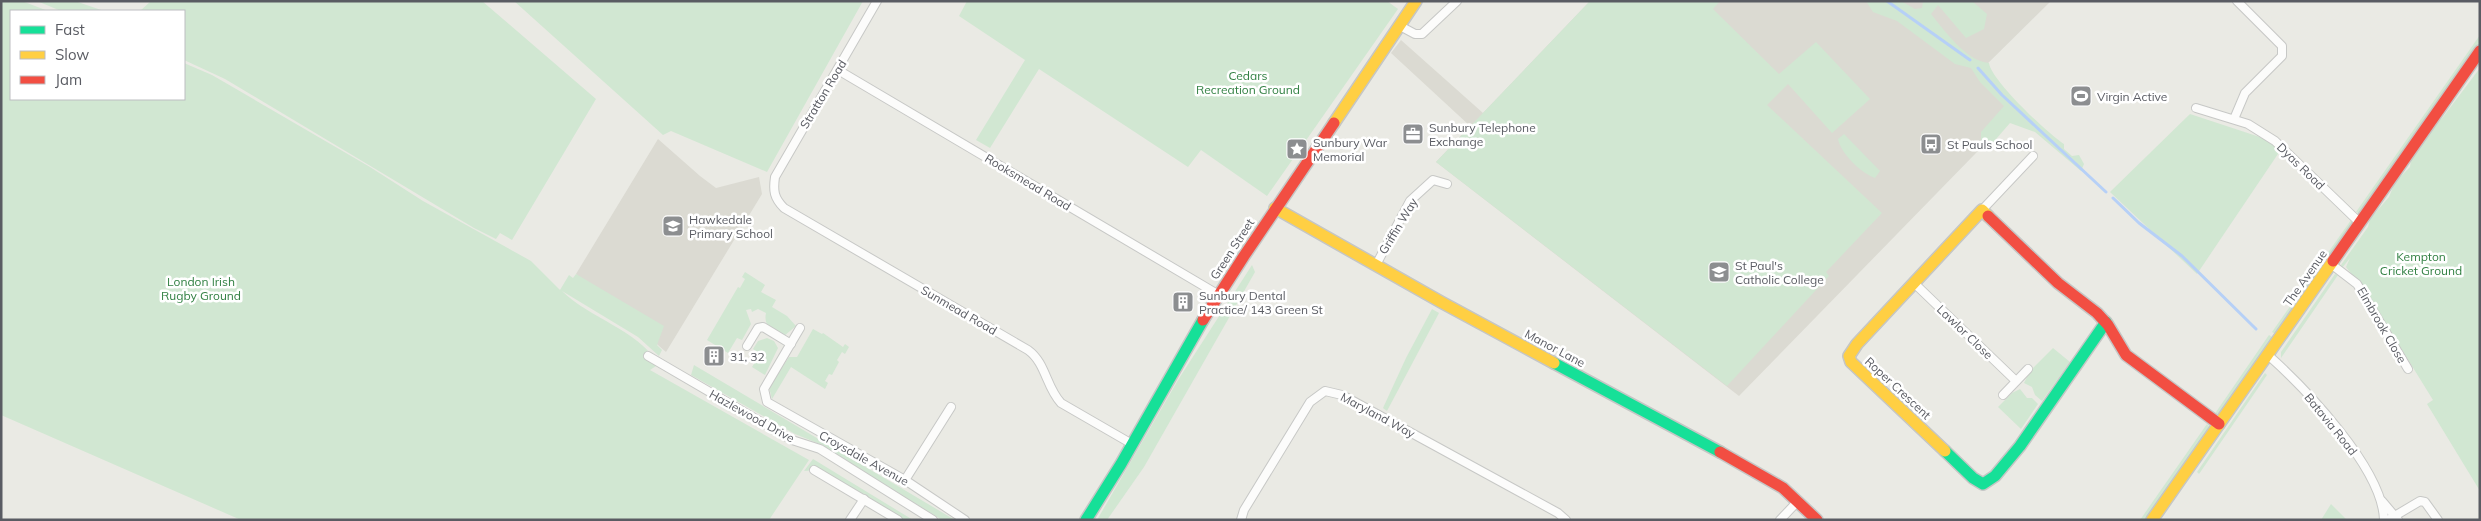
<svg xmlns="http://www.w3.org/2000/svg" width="2481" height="521" viewBox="0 0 2481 521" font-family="Mulish,sans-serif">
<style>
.education{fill:#dbdad2}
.green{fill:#d1e7d2}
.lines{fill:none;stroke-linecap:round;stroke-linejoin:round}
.stream{stroke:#b6d0f7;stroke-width:3}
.street-casing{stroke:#c7c8c6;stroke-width:10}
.fast-casing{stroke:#c5c6c5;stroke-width:14}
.slow-casing{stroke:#c5c6c5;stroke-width:14}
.jam-casing{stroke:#c5c6c5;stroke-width:14}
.street{stroke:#fcfcfb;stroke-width:8}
.fast{stroke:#16e098;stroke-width:11}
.slow{stroke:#ffcf43;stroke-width:11}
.jam{stroke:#f24e42;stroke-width:11}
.labels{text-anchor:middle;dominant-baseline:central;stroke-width:5;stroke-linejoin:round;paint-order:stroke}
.park-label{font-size:12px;fill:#328143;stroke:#fff}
.street-label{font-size:12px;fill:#5a5c63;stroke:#fff}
.poi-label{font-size:12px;fill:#5a5c63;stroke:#fff;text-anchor:start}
</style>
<rect width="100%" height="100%" fill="#eaeae4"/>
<!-- education -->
<g class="education">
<polygon points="1590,1 2051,1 1978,73 2015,113 1739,396 1436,162 1470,126 1391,53 1401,40 1483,113"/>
<polygon points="658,139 700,176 716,188 759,177 762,194 666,352 576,274"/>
</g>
<!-- green -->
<g class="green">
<path d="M1,1H22L48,11H11V99H184V63L212,75L370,167L423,201L531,261L560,290L569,275L573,278L576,274L664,326L657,345L662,350L659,356L638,337L562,291C592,320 635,328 659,364L650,370L809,460L769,520H241L1,415Z"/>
<polygon points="37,1 75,1 104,11 61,11"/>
<polygon points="151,1 482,1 596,99 512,240 500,233 496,239 474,228 225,79 184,60 184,11 140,11"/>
<polygon points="514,1 863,1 767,172 671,131 663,135"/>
<polygon points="967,1 1387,1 1398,9 1267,196 1201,150 1188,167 1039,69 990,148 976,140 1025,60 959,16"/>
<polygon points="1590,1 1720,1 1713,9 1779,74 1816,42 1870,99 1832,133 1788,84 1767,105 1882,213 1826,272 1829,276 1727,386 1436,162"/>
<path d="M1866,1H1901L1915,9L1922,8L1923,1H1972L1987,14L1984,29L1966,38L1938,5L1931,14C1945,31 1966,61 1989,63C1991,80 2048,134 2064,144V149L2072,156L2079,155L2084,164L2081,171L2035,132L2010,123L1990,146L1981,141V132L2004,106L1980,82L1971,68L1955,64L1897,21L1873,12Z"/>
<polygon points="2480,35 2480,45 2361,214 2356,212"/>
<polygon points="2480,68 2480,491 2427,404 2433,400 2399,345 2389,344 2357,281 2346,267 2350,258 2342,268 2341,265 2368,227 2370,219 2389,197 2395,182 2410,167 2411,159 2428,132 2443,117"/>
<polygon points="2190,114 2284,145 2197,274 2110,192"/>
<path d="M1844,134L1880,171L1875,178C1861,173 1841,154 1838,139Z"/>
<polygon points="2351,220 2353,225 2277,335 2272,332"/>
<polygon points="1252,265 1255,272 1144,467 1107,520 1097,520 1178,380"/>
<path d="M745,272L765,285L761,292L776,300L772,307L787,316L796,326L784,336C773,329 763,327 766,313L758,309L752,312L751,309L746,310L751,324L742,340L737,338L728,353L707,340L738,287L740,288L745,279L742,277Z"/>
<polygon points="2335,274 2338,275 2281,358 2281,352"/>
<polygon points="1432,309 1439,313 1387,411 1383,408 1406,358"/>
<polygon points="813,329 822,334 823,333 843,347 845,344 849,347 845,354 842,352 837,360 839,362 832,375 829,374 825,381 828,383 825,389 791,367 772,399 769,387 789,357 797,357"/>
<polygon points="2269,335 2275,339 2218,418 2214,415"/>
<polygon points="767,338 774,341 778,348 765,375 752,367 760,354 753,349 758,341"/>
<polygon points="2053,348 2070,362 2042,401 2035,395 2032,387 2024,383 2030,371"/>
<polygon points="694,365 955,520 942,520 822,445 795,434 691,375"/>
<polygon points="2265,373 2267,375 2199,474 2197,472"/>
<polygon points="2020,389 2027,398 2032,398 2038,404 2021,429 1998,407 2012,393"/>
<polygon points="2207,424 2211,428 2147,520 2140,520"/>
<polygon points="813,459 913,520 901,520 819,470 804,471"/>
<polygon points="2331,504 2347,520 2321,520"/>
</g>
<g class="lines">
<!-- stream -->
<g class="stream">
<polyline points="1887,1 1970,60"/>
<polyline points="1978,68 2002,95 2106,192"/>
<polyline points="2113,198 2139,223 2182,256 2256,329"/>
</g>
<!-- street casing -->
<g class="street-casing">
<g id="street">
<path d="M877,1L775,177C773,191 774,198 784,208L1028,350C1046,363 1046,387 1061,403L1132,444"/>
<polyline points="1400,26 1415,34 1422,34 1457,1"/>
<polyline points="838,70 1219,295"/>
<polyline points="2196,108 2248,124 2275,141 2360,223"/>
<polyline points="2234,119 2245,93 2282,56 2282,46 2237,1"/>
<polyline points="1982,210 2033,156"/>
<polyline points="2331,264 2357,284 2408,369"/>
<polyline points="1376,265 1410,201 1433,180 1447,184"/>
<polyline points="1914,283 2016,381"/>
<polyline points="800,328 764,389 767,402 905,480 965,520"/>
<polyline points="747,346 758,328 763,327 791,344"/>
<path d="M2268,355C2305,388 2383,469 2384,520"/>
<polyline points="648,356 792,440 820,449 933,520"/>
<polyline points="2003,395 2028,369"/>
<polyline points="814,470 898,520"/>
<polyline points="905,480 951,407"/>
<polyline points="2382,501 2398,520"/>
<polyline points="850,520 864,499"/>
<polyline points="1241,520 1244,510 1310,402 1325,391 1342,395 1558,513 1566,520"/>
<polyline points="1780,520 1798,501"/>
<polyline points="2388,520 2420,501 2425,502 2438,520"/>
</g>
</g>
<!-- fast casing -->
<g class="fast-casing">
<g id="fast">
<polyline points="1554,363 1720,452"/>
<polyline points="1945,451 1973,478 1983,484 1995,476 2020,446 2106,322"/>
<polyline points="1086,520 1121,464 1203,320"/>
</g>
</g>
<!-- slow casing -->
<g class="slow-casing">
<g id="slow">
<polyline points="1334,123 1416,1"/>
<polyline points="1275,208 1441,302 1554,363"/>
<polyline points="1945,451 1851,362 1849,356 1857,344 1982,210 1988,216"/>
<polyline points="2152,520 2333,261"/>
</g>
</g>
<!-- jam casing -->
<g class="jam-casing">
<g id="jam">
<polyline points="1988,216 2058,283 2097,313 2108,325 2126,355 2219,424"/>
<polyline points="2333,261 2480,51"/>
<polyline points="1203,320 1244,256 1334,123"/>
<polyline points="1720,452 1783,488 1817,520"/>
</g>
</g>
<!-- street -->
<use href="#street" class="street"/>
<!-- fast -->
<use href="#fast" class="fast"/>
<!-- slow -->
<use href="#slow" class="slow"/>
<!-- jam -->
<use href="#jam" class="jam"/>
</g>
<!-- icons -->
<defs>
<g id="stadium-square" transform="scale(1.125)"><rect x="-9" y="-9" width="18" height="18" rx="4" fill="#8c8e90" stroke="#fff"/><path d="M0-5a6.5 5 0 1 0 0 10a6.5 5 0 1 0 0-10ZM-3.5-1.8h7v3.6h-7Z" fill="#fff"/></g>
<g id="office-square" transform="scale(1.125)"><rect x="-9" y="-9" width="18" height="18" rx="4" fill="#8c8e90" stroke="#fff"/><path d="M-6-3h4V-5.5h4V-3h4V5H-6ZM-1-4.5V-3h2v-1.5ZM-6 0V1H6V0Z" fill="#fff"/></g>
<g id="bus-square" transform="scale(1.125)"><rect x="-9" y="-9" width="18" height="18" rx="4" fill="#8c8e90" stroke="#fff"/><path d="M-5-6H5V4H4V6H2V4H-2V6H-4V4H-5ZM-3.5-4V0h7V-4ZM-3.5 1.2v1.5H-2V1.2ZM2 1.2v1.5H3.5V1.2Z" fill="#fff"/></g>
<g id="sight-square" transform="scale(1.125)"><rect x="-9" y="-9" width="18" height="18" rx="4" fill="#8c8e90" stroke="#fff"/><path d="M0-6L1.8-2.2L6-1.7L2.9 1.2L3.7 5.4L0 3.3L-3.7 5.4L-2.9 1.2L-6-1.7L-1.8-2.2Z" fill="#fff"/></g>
<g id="school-square" transform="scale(1.125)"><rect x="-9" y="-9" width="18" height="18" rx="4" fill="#8c8e90" stroke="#fff"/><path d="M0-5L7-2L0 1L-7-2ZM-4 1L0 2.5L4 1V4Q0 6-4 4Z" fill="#fff"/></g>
<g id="building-square" transform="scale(1.125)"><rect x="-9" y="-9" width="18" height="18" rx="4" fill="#8c8e90" stroke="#fff"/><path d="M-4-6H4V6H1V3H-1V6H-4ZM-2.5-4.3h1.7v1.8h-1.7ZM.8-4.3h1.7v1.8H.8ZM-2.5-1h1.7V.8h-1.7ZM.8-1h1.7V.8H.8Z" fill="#fff"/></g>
</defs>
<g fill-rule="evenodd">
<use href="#stadium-square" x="2081" y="96"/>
<use href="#office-square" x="1413" y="134"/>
<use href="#bus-square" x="1931" y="144"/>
<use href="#sight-square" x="1297" y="149"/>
<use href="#school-square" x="673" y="226"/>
<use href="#school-square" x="1719" y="272"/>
<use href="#building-square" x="1183" y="302"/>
<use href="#building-square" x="714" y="356"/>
</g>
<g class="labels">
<!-- park labels -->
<g class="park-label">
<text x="1248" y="75">Cedars<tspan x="1248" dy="14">Recreation Ground</tspan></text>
<text x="2421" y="256">Kempton<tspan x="2421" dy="14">Cricket Ground</tspan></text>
<text x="201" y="281">London Irish<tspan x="201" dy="14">Rugby Ground</tspan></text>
</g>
<!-- street labels -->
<g class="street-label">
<text transform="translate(823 94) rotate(-59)">Stratton Road</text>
<text transform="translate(2301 166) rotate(44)">Dyas Road</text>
<text transform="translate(1028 182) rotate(31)">Rooksmead Road</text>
<text transform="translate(1398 226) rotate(-59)">Griffin Way</text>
<text transform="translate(1232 249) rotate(-57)">Green Street</text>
<text transform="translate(2305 278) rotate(-55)">The Avenue</text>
<text transform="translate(959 310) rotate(30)">Sunmead Road</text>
<text transform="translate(2382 325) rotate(60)">Elmbrook Close</text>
<text transform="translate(1965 332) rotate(44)">Lawlor Close</text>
<text transform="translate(1555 348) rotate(28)">Manor Lane</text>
<text transform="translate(1898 388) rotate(43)">Roper Crescent</text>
<text transform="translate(1378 415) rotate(28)">Maryland Way</text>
<text transform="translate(752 416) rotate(29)">Hazlewood Drive</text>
<text transform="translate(2331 424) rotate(51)">Batavia Road</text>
<text transform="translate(864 458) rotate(29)">Croysdale Avenue</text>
</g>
<!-- poi labels -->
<g class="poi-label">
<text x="2097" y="96">Virgin Active</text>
<text x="1429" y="127">Sunbury Telephone<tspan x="1429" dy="14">Exchange</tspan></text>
<text x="1313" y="142">Sunbury War<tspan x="1313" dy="14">Memorial</tspan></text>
<text x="1947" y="144">St Pauls School</text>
<text x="689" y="219">Hawkedale<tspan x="689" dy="14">Primary School</tspan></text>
<text x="1735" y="265">St Paul's<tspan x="1735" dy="14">Catholic College</tspan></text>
<text x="1199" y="295">Sunbury Dental<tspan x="1199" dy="14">Practice/ 143 Green St</tspan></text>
<text x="730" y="356">31, 32</text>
</g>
</g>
<!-- border -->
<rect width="2481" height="521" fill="none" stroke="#5a5c63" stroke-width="5"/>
<!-- legend -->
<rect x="10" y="10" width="175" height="90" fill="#ffffff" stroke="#bdbec1"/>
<rect x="20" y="26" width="25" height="8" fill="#16e098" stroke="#bdbec1"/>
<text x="55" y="35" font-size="15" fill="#5a5c63">Fast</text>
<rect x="20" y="51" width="25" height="8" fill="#ffcf43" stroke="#bdbec1"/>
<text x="55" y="60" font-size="15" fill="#5a5c63">Slow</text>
<rect x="20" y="76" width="25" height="8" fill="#f24e42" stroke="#bdbec1"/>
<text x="55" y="85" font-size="15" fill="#5a5c63">Jam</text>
</svg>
